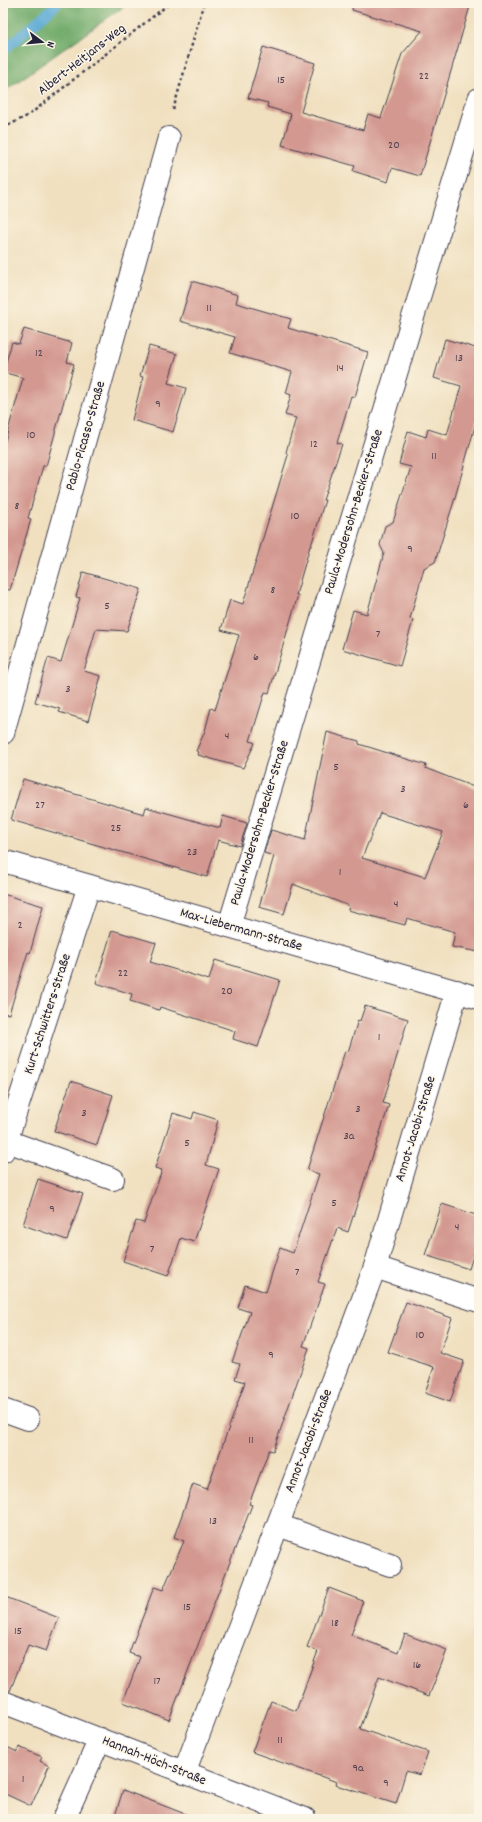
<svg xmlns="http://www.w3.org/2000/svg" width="482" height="1822" viewBox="0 0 482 1822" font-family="Dekko,sans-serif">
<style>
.forest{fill:#72ac6c;stroke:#4a6754}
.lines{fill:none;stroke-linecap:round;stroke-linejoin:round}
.stream{stroke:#5babd5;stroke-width:10}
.building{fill:#d39890;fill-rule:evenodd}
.minor-casing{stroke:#413e4f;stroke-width:24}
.path{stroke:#413e4f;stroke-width:2.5;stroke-dasharray:3 3;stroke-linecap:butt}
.minor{stroke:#fff;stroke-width:22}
.labels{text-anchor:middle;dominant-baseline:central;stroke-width:3;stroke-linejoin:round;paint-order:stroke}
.number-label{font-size:12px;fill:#4e4050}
.street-label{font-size:14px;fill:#22223b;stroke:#fcf5e5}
</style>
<rect width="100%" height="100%" fill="#fcf5e5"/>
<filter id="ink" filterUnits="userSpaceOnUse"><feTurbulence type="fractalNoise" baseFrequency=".025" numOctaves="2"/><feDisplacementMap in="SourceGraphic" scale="8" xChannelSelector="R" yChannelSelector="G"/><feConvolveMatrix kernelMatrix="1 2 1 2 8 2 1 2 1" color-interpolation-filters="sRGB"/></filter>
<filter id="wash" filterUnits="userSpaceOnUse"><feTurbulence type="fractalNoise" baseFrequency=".012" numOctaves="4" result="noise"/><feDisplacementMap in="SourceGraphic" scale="16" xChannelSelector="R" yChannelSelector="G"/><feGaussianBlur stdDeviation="0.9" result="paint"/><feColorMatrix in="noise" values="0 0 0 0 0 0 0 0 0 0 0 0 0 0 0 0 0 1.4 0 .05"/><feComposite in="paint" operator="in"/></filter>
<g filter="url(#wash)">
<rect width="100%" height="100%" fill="#f0e0c0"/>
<!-- forest -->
<polygon class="forest" points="3,3 129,3 3,92"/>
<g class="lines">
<!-- stream -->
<polyline class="stream" points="3,51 58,3"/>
</g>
<g id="blocks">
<!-- building -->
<g class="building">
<polygon points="353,3 471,3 420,176 392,168 388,182 353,171 355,166 282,145 291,114 267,107 268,103 248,98 263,47 315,63 301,112 363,130 368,114 381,118 402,54 422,31 352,10"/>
<polygon points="192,281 238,295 236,303 291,319 288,328 368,352 355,397 351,396 337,443 342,444 323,500 325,500 311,546 310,546 296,595 298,595 269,693 265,692 250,741 255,743 243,768 198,755 199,752 196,751 205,731 211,708 215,710 239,635 221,630 230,600 243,604 288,455 286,452 296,418 285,415 291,395 286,393 292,372 230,353 235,337 180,321"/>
<polygon points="24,329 72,343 67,362 74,364 46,466 43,466 28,518 31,519 10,590 3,589 3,448 23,378 3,372 12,342 19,344"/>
<polygon points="445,339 479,349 479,412 454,501 435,562 424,568 410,619 413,620 400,666 342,649 353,610 367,614 384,553 380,545 385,526 393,522 411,467 399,464 408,431 426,437 428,429 447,435 461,386 434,378"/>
<polygon points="149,346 177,354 168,383 186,388 173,432 132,420 143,377 140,376"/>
<polygon points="83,572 141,589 127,631 96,629 84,671 101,676 88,721 59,712 60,709 35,702 48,658 61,662 80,598 76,597"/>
<path d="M327,732L359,741V744L426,765L425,768L479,789V952L452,947L455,932L407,918L405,925L348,910L349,906L293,884L284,914L259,907L274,856L264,853L271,830L305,840ZM380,813L443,832L425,877L362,858Z"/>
<polygon points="23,779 144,814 146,807 220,828 223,816 247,823 240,846 218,840 207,877 11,820"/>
<polygon points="3,894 43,906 30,953 28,952 9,1014 3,1013"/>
<polygon points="112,930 156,943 150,962 209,980 215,960 280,980 258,1047 233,1039 235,1031 160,1007 159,1010 130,1001 132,994 96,983"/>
<polygon points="365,1006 408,1019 383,1103 389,1105 348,1232 337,1228 318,1282 325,1284 303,1346 309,1348 273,1451 269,1450 249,1504 252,1505 169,1720 123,1702 140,1657 129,1653 154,1587 163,1590 184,1541 174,1537 193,1484 207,1489 245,1382 235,1379 240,1364 232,1362 250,1312 238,1308 245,1285 266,1292 280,1248 293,1253 319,1174 307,1170 345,1051 348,1052 358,1020 360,1021"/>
<polygon points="71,1081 113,1095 97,1145 54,1131"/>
<polygon points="194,1112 218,1120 206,1165 219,1169 194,1242 181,1238 168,1276 123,1261 136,1221 144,1223 162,1170 155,1168 173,1113 192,1119"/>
<polygon points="38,1179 83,1194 67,1240 23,1225"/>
<polygon points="442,1204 479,1216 479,1255 474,1253 469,1269 425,1255"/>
<polygon points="406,1302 452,1318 440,1353 464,1361 450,1402 425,1393 434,1367 388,1352"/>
<polygon points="329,1588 363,1601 351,1635 398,1653 405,1634 447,1650 429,1696 379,1677 360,1729 428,1752 420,1775 406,1771 396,1804 336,1785 337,1782 252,1752 271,1701 296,1711 318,1651 307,1647"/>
<polygon points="3,1596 59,1618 46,1651 28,1645 10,1691 3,1690"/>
<polygon points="3,1745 17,1752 19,1747 42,1757 40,1761 49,1766 31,1806 3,1793"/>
<polygon points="123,1790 193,1817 192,1819 114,1819"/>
</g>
</g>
</g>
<g filter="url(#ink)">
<use href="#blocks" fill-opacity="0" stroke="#413e4f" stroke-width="1"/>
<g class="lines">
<!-- minor casing -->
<g class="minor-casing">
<g id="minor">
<polyline points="3,733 169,138"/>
<polyline points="3,861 479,998"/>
<polyline points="229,926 479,99"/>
<polyline points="7,1141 113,1179"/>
<polyline points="3,1151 89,886"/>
<polyline points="375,1267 479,1301"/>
<polyline points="3,1410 28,1419"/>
<polyline points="278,1525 390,1565"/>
<polyline points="3,1702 305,1819"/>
<polyline points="184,1773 375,1267 457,991"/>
<polyline points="64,1819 100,1739"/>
</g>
</g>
<!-- path -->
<g class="path">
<polyline points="173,110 204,3"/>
<polyline points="3,128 29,115 170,3"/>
</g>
<!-- minor -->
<use href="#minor" class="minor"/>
</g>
</g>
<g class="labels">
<!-- number labels -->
<g class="number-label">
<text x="424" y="76">22</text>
<text x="281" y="80">15</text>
<text x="394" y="145">20</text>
<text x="209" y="308">11</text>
<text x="39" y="353">12</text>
<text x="459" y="358">13</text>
<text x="340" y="368">14</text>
<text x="158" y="404">9</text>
<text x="31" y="435">10</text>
<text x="314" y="444">12</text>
<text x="434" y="456">11</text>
<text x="17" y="506">8</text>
<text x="295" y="516">10</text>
<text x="410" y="549">9</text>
<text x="273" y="590">8</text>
<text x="107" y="606">5</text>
<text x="378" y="634">7</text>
<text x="256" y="657">6</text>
<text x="68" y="689">3</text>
<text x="227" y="736">4</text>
<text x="336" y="767">5</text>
<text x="403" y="789">3</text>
<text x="40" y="805">27</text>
<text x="466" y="805">6</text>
<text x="116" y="828">25</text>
<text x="192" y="852">23</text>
<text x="340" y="872">1</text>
<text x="396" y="904">4</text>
<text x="20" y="925">2</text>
<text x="123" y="973">22</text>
<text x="227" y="991">20</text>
<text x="379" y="1037">1</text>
<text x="358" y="1109">3</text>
<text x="84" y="1113">3</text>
<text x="349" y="1136">3a</text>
<text x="187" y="1143">5</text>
<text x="334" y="1203">5</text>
<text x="52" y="1209">9</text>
<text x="457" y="1227">4</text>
<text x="152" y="1249">7</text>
<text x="297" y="1272">7</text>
<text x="420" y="1335">10</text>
<text x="271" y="1355">9</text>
<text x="251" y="1440">11</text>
<text x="213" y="1521">13</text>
<text x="187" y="1607">15</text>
<text x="335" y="1623">18</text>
<text x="18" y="1631">15</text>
<text x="417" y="1665">16</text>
<text x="157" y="1681">17</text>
<text x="280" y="1740">11</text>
<text x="358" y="1768">9a</text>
<text x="23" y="1779">1</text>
<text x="386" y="1783">9</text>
</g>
<!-- street labels -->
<g class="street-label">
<text transform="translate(82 60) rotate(-38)">Albert-Heitjans-Weg</text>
<text transform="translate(86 436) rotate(-74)">Pablo-Picasso-Straße</text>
<text transform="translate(354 512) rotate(-73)">Paula-Modersohn-Becker-Straße</text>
<text transform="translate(260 823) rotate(-73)">Paula-Modersohn-Becker-Straße</text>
<text transform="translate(241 930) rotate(16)">Max-Liebermann-Straße</text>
<text transform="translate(48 1014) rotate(-72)">Kurt-Schwitters-Straße</text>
<text transform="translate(416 1129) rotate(-73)">Annot-Jacobi-Straße</text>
<text transform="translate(309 1441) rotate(-69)">Annot-Jacobi-Straße</text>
<text transform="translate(154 1761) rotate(22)">Hannah-Höch-Straße</text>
</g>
</g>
<!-- margin -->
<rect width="482" height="1822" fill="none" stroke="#fcf5e5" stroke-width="16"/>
<!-- north arrow -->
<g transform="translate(42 42) rotate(106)" stroke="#fcf5e5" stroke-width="3" paint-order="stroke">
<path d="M0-3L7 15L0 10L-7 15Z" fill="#22223b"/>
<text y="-6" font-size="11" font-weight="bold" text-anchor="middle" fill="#22223b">N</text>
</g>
</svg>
